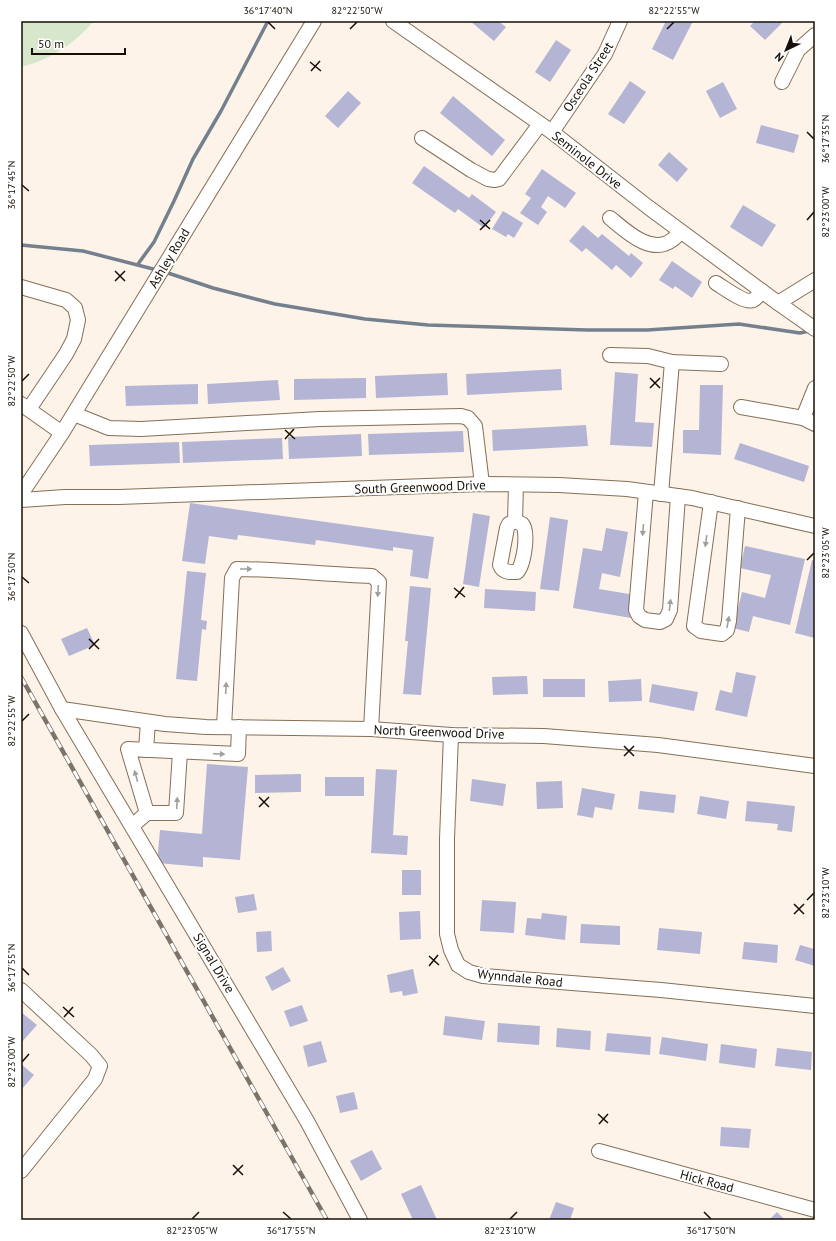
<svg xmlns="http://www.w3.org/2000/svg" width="836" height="1241" viewBox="0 0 836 1241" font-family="'PT Sans',sans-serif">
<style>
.green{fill:#d6e7cc}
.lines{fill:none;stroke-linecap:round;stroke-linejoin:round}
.stream{stroke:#75808e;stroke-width:3.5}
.building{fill:#b4b4d5}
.minor-casing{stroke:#856f56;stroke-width:16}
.minor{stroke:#fff;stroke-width:14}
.rail-casing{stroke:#7c7369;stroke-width:4.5}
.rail{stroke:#fff;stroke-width:3;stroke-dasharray:9;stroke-linecap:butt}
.oneway{fill:#a29f9b}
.ticks{fill:none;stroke:#170f06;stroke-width:1.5}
.labels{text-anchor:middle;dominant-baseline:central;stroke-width:4;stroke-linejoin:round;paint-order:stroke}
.street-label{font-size:13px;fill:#170f06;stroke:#fff}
.neatline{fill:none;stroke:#170f06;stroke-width:1.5}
.ticks-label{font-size:10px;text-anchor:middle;fill:#170f06}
</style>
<rect width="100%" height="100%" fill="#fdf3e8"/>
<!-- green -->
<path class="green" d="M21,21H94C75,43 50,60 21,67Z"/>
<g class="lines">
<!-- stream -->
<g class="stream">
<polyline points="21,245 83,251 157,270"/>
<polyline points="138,264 154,242 174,201 193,159 221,111 268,21"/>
<polyline points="165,272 213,288 275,304 365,319 428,325 587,330 647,330 739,324 800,333 809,331"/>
</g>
</g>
<!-- building -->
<g class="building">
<polygon points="470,21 498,21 506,27 494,41"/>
<polygon points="666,21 693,21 673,60 652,49"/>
<polygon points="755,21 784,21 765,40 750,26"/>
<polygon points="556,40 571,50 550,82 535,72"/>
<polygon points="630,81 646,92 624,124 608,114"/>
<polygon points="723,82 737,109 720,118 706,91"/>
<polygon points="348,91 361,103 338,128 325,116"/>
<polygon points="453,96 505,140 492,156 440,113"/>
<polygon points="761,125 799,135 794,153 756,143"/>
<polygon points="669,152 688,169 677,182 658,165"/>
<polygon points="424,166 469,198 472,194 496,212 484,228 458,209 455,213 412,183"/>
<polygon points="542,169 576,193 565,208 548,196 541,207 547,212 538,225 520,213 531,198 525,194"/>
<polygon points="743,205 776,225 762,247 730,227"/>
<polygon points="503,211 523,223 514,238 508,234 506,237 492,229"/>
<polygon points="583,225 598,238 602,234 629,256 631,253 643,263 631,278 616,265 612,270 586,248 582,252 569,241"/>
<polygon points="672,261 702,282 692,298 675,286 673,289 659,280"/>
<polygon points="561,369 562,390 467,395 466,374"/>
<polygon points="615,372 638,374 635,422 654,423 652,447 610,445"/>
<polygon points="447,373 448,395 376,398 375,376"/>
<polygon points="366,378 366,398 294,400 294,379"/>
<polygon points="278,380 280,400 208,404 207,384"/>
<polygon points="198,384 198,404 126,406 125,386"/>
<polygon points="700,385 723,385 721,455 683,453 683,430 699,430"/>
<polygon points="586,425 588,446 493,451 492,430"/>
<polygon points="463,431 464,452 369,455 368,434"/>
<polygon points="361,434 362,456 289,459 288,437"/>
<polygon points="282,438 283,459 183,463 182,442"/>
<polygon points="179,442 180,463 90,466 89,445"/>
<polygon points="740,443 809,466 804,482 734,459"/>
<polygon points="190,503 434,537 428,579 410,576 413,550 393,547 393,551 316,540 315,545 238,535 237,540 209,536 205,564 182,561"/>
<polygon points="473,513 490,516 479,587 463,584"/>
<polygon points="550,517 568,520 559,591 540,589"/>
<polygon points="606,528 628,532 620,577 602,573 599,589 635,595 631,618 573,608 583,548 602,551"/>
<polygon points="745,546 805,559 790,625 753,616 749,632 733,628 742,592 765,598 771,575 740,568"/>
<polygon points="812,560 815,561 815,638 795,633"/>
<polygon points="187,571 206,573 201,620 207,621 206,630 202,629 197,681 176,679"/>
<polygon points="410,586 431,588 421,695 403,694 408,641 405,641"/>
<polygon points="485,589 536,592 535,611 484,608"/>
<polygon points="87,628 95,645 69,656 61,639"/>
<polygon points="736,672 756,676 747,717 715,710 720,690 732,693"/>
<polygon points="527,676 528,694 493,695 492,677"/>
<rect x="543" y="679" width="42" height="18"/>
<polygon points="641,679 642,701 609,702 608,681"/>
<polygon points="652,684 698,692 694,711 649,702"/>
<polygon points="207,764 248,767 240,860 203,857 203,867 157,863 160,830 202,834"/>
<polygon points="376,769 397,770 393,835 408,836 407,855 371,853"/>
<polygon points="301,774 301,792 255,793 255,775"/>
<rect x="325" y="777" width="39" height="19"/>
<polygon points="472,779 506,784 503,806 470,801"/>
<polygon points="562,781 563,808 537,809 536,782"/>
<polygon points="582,788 615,794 612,810 595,807 593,818 577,815"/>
<polygon points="640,791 676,795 674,813 638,809"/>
<polygon points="700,796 729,801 726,819 697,814"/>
<polygon points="747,801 795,806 792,832 777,830 778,824 745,821"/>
<rect x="402" y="870" width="19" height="25"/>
<polygon points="254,894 257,910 238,913 235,897"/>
<polygon points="482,900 516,902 514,933 480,931"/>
<polygon points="420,911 421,939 400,940 399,912"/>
<polygon points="542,913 567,916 565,940 525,935 527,918 541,919"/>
<polygon points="581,924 620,926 620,945 580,943"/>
<polygon points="659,928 702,932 700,954 657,950"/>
<polygon points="271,931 272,951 257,952 256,932"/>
<polygon points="744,942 778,945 777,963 742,959"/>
<polygon points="800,945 814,949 815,946 815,966 795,960"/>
<polygon points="283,967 291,981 272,991 265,977"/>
<polygon points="413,969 418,993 403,996 402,991 390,993 387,975"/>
<polygon points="302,1005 308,1021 290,1027 284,1011"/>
<polygon points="21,1012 37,1025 21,1043"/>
<polygon points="445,1016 485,1021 482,1040 443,1035"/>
<polygon points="498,1023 540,1026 539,1045 497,1042"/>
<polygon points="557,1028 591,1031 590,1050 556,1047"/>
<polygon points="607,1033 651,1037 650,1055 605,1051"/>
<polygon points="662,1037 708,1044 706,1061 659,1054"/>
<polygon points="321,1041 327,1062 308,1067 303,1046"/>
<polygon points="721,1044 757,1049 755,1068 719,1063"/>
<polygon points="777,1048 812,1052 811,1070 775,1066"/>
<polygon points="21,1064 34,1075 21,1090"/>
<polygon points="354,1092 358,1109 340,1113 336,1096"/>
<polygon points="721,1127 751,1129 749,1148 720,1146"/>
<polygon points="372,1150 382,1169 361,1181 350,1161"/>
<polygon points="421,1185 437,1220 413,1220 401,1194"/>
<polygon points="556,1202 574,1208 570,1220 549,1220"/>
<polygon points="777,1212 785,1220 769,1220"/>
</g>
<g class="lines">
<!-- minor casing -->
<g class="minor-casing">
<g id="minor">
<polyline points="393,21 552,132 648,207 778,303 815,329"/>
<polyline points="782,82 798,50 815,35"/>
<polyline points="552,132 605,54 620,21"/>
<polyline points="422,138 471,170 488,179 495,180 499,179 540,124"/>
<path d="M610,218C625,230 651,256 672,240C675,238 678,234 681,232"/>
<path d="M716,283C723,287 745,304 753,300C756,299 759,294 762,291"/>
<polyline points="21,287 66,300 75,308 78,320 74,339 66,354 29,409"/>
<polyline points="778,303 815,280"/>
<polyline points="610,355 648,356 672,362 721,364"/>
<polyline points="21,404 62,433"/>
<polyline points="741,407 803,418 815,388"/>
<polyline points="74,414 109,428 141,429 320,419 461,416 468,418 475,426 482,484"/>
<polyline points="803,418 815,424"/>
<polyline points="646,492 636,610 639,616 645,620 660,622 666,619 670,610 678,496"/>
<polyline points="21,494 62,433 314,21"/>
<polyline points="661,494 672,362"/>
<polyline points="21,500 65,497 119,497 482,484 559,485 627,489 692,498 815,526"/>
<polyline points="711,502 694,626 701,631 722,634 727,630 729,621 738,508"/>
<path d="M515,521L522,524C529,531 524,565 517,572C510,572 503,573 500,565L507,528L509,524L515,521L516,485"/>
<polyline points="21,633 62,709 307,1121 360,1220"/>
<polyline points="62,709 165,724 206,727 371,729 451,735 544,736 658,745 815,766"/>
<path d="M224,727L232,578L237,569C283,569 327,575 372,576L379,582L371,729"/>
<polyline points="451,735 447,839 447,934 451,950 458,965 469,972 483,976 661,990 815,1006"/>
<polyline points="146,750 148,722"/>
<polyline points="147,813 128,749 238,754 239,727"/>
<polyline points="132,826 147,813 176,813 180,752"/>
<polyline points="21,990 91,1055 100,1066 95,1079 21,1171"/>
<polyline points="599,1151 815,1210"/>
</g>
</g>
<!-- minor -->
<use href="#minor" class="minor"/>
<!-- rail casing -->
<g class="rail-casing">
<polyline id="rail" points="21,677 327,1220"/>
</g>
<!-- rail -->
<use href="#rail" class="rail"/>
</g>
<!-- one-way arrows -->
<defs><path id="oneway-solid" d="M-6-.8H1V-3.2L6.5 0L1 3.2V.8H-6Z"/></defs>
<g class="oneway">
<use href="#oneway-solid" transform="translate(643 530) rotate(95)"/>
<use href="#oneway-solid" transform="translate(706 541) rotate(98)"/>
<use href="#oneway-solid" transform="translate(246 569)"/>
<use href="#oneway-solid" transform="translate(378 591) rotate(93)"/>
<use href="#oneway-solid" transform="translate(670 605) rotate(-83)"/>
<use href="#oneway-solid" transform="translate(728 622) rotate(-80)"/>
<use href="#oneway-solid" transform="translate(226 688) rotate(-87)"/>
<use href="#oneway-solid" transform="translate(219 754) rotate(3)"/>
<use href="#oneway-solid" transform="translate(136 776) rotate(-106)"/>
<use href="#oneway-solid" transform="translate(177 803) rotate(-87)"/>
</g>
<!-- ticks -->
<path class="ticks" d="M268,22L275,29M350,29L357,22M667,29L674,22M310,62L321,71M311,71L320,61M807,132L814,139M22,185L29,191M480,220L490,229M807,220L814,212M480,230L490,220M115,271L125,281M115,281L125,271M650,378L660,388M22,381L29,374M650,388L660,378M285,430L295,439M285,439L294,429M807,560L814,553M22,577L29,583M454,588L465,597M455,598L464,587M89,639L99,649M89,649L99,639M22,721L29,714M624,746L634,756M624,756L634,746M259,797L269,807M259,807L269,797M807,900L814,893M794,904L804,914M794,914L804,904M429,956L439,965M429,966L438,955M22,968L29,975M63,1007L74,1017M64,1017L73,1007M22,1062L29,1054M598,1114L608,1123M599,1124L608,1114M233,1165L243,1175M233,1175L243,1165M283,1212L291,1219M704,1212L711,1219M192,1219L199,1212M510,1219L517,1212"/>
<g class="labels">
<!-- street labels -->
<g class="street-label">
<text transform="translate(588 77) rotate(-57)">Osceola Street</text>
<text transform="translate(587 160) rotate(38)">Seminole Drive</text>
<text transform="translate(169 258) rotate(-59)">Ashley Road</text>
<text transform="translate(420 487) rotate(-2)">South Greenwood Drive</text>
<text transform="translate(439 732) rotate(2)">North Greenwood Drive</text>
<text transform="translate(214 963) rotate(59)">Signal Drive</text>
<text transform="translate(520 978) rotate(6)">Wynndale Road</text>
<text transform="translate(707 1181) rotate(15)">Hick Road</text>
</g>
</g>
<!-- border -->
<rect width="836" height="1241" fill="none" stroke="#ffffff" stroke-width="44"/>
<!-- north arrow -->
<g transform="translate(786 50) rotate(223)" stroke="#ffffff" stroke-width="3" paint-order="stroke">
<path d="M0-3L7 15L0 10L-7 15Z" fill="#170f06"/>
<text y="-6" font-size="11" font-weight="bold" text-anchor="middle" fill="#170f06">N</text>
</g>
<!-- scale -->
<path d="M32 48v6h93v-6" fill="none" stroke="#170f06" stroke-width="2"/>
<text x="38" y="48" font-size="12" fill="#170f06" stroke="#ffffff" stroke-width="3" paint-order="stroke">50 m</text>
<rect x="22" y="22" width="792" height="1197" class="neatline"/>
<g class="ticks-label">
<text x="268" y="14">36°17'40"N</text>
<text x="357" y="14">82°22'50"W</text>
<text x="674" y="14">82°22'55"W</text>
<text transform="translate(825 139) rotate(-90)" y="4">36°17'35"N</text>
<text transform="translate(11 185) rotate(-90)" y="4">36°17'45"N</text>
<text transform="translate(825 212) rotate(-90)" y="4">82°23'00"W</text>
<text transform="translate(11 381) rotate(-90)" y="4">82°22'50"W</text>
<text transform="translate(825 553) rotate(-90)" y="4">82°23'05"W</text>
<text transform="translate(11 577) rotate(-90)" y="4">36°17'50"N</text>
<text transform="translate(11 721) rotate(-90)" y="4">82°22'55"W</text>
<text transform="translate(825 893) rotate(-90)" y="4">82°23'10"W</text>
<text transform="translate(11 968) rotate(-90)" y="4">36°17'55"N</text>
<text transform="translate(11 1062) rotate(-90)" y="4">82°23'00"W</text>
<text x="192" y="1234">82°23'05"W</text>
<text x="291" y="1234">36°17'55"N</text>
<text x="510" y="1234">82°23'10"W</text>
<text x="711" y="1234">36°17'50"N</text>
</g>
</svg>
